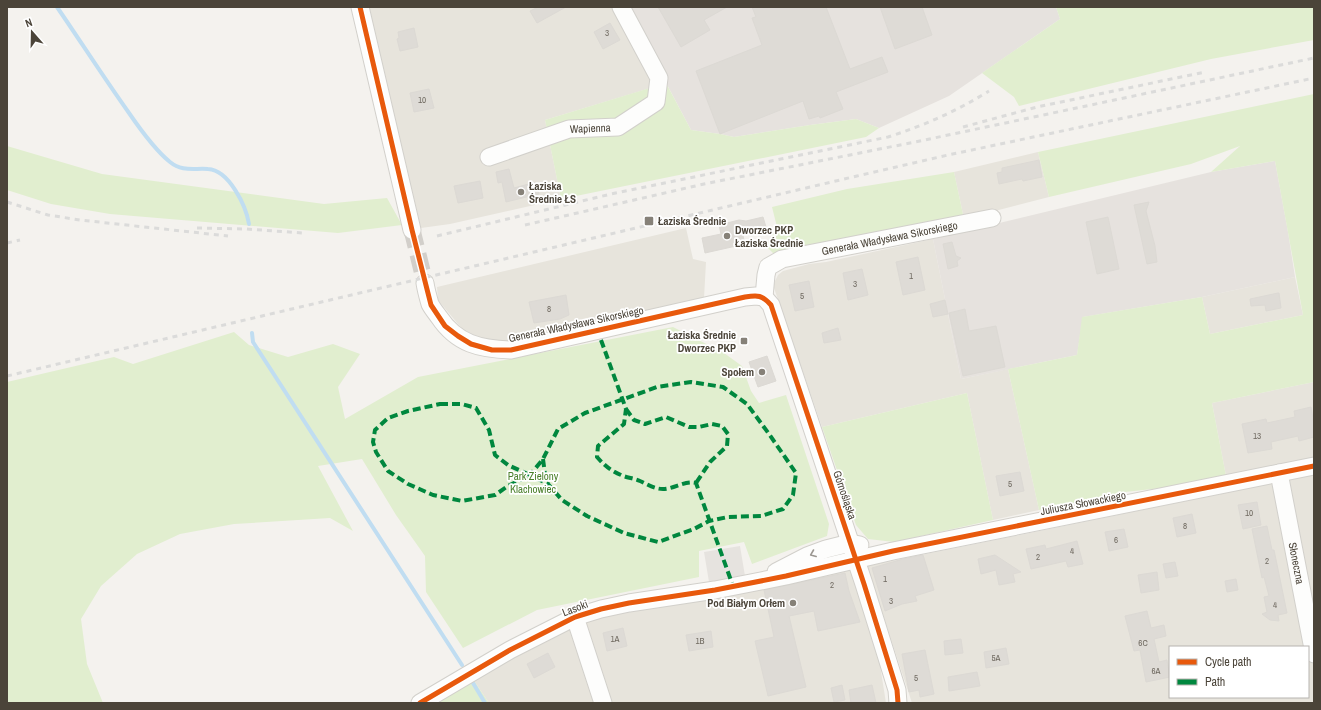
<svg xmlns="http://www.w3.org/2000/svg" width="1321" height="710" viewBox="0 0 1321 710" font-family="'Archivo Narrow',sans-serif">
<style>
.residential{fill:#e7e4dc;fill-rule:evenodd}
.industrial{fill:#e6e2de}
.green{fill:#e1eecf}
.parking{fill:#e6e3df}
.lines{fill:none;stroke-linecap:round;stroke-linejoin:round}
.stream{stroke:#c0ddf1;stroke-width:4}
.building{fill:#dedbd6;stroke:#dcd9d4}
.minor-tunnel{stroke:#d2cfca;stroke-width:17;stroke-dasharray:17 8;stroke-linecap:butt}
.minor-casing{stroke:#d2d0cb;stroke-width:19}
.minor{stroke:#fdfdfc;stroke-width:17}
.rail{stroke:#dbdbda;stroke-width:3;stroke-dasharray:5 5;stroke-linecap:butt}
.quiet{stroke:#00873e;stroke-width:4;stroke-dasharray:8 4;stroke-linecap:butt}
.cycleway-casing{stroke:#fff;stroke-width:8}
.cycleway{stroke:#e8590c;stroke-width:5}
.oneway{stroke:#9b9791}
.poi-dot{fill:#868178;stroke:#fff;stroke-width:1.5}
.labels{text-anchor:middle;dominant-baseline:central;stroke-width:3.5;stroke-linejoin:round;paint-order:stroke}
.number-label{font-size:9px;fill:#706a61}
.street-label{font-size:11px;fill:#4b4439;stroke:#fff}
.poi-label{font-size:11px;font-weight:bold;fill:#4b4439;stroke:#fff;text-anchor:start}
.park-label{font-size:11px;fill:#4a7f2a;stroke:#fff}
</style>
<rect width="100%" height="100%" fill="#f4f2ee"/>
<!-- residential -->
<g class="residential">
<polygon points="368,7 616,7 657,86 545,120 561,199 450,224 421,228"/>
<polygon points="1038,152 1049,197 964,219 954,172"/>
<polygon points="686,228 693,259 706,262 704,298 498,344 468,336 438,300 437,287"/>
<polygon points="933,239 961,379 1008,369 1039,510 993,520 967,393 822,427 773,285 778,275 783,271 809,264 826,262"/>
<polygon points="1295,277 1303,315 1210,334 1202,297"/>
<polygon points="1314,382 1314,457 1226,476 1212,403"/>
<path d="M1314,475V703H912L867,566ZM1170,647H1308V697H1170Z"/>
<polygon points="850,567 879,659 886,703 489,703 473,679 564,629 609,612"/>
</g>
<!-- industrial -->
<g class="industrial">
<polygon points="626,7 1056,7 1060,19 949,96 879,128 856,119 810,125 734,137 720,134 691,130"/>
<polygon points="1275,161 1288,232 1295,277 1202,297 1083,317 1077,355 961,379 933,239 1211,172"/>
</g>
<!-- green -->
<g class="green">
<polygon points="1056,7 1314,7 1314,40 1211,59 1019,106 1014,97 982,73 1060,19"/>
<polygon points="666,83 691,130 720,134 734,137 810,125 856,119 879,128 866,137 561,199 545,120"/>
<polygon points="1314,94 1314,382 1212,403 1226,476 1162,488 1125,492 1039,510 1008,369 1077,355 1082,317 1202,297 1210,334 1303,315 1275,161 1211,172 1240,146 1191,164 1049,197 1038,152"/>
<polygon points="7,146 102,174 324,204 387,198 402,225 338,233 110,214 51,204 7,190"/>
<polygon points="954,172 964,219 776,256 766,246 777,227 772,207 847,189"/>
<polygon points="673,327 724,353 742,366 751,391 759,403 786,395 829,524 827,536 752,564 744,542 699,551 699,577 537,610 463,648 426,592 425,556 396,515 362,459 318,466 353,531 330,518 234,524 180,534 137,554 101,586 81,619 87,664 103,703 43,703 42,702 7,703 7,382 114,357 133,364 234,332 249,345 288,357 333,344 360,354 338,387 345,419 418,377"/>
<polygon points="967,393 993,520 894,542 868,539 856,525 822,427"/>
<polygon points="473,679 489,703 432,703"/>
</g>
<!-- parking -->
<polygon class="parking" points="740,546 745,576 709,582 704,552"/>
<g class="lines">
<!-- stream -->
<g class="stream">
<path d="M57,7C81,42 104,78 129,113C140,129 155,150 170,162C182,172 194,168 208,169C229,170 246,206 249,224"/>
<polyline points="252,333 253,342 462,665"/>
<polyline points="473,683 485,703"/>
</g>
</g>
<!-- building -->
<g class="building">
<polygon points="538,7 566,7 537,23 530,11"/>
<polygon points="658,7 727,7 704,20 710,30 681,47"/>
<polygon points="752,7 826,7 850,69 882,57 888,72 836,92 843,109 820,118 819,116 809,119 803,101 720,134 696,71 762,45 752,18 756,17"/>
<polygon points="880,7 922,7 932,35 895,49"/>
<polygon points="610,23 620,40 603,49 594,32"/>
<polygon points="414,28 418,47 400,51 397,39 399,38 398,32"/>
<polygon points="429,89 434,108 414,112 410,93"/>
<polygon points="1039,160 1042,177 1023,181 1022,179 999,184 997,173 1002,172 1002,168"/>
<polygon points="509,169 514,188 536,182 539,194 506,202 502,182 498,183 496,172"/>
<polygon points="480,181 483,198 458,203 454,186"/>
<polygon points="1149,202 1146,211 1155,246 1157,262 1147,264 1134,205"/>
<polygon points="763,217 766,227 742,232 745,244 705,253 702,238 721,234 719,225 739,220 746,221"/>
<polygon points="1108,217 1119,269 1097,274 1086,222"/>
<polygon points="952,242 956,256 961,258 957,261 958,266 948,269 943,244"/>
<polygon points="918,257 925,290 903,295 896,262"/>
<polygon points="862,269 868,295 848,300 843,273"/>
<polygon points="809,281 814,307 795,311 789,285"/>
<polygon points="1278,293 1279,293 1281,308 1266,311 1265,305 1251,306 1250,299"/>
<polygon points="566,295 569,315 560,319 534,323 529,302"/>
<polygon points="945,300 948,314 933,317 930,304"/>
<polygon points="965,309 969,331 996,326 1005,367 963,376 949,313"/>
<polygon points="838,328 841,340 824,343 822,333"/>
<polygon points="767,356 776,381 758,387 749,362"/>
<polygon points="1311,407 1314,424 1314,437 1299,441 1298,436 1271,442 1272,449 1248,453 1242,424 1266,419 1267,423 1295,417 1294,411"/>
<polygon points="1020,472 1024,491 1000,496 996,476"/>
<polygon points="1257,502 1261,525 1243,529 1238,505"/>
<polygon points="1192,514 1196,533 1177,537 1173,518"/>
<polygon points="1267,526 1272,550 1274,550 1287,613 1278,615 1279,621 1270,620 1262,614 1267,612 1264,597 1269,596 1264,577 1262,578 1252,529"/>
<polygon points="1124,529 1128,547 1109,551 1105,532"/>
<polygon points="1077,541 1083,564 1068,567 1066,561 1031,569 1026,549 1045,545 1046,549"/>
<polygon points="923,555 934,590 915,596 917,601 902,604 885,611 872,568 903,559"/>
<polygon points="995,555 1021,572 1013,574 1015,582 999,585 996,570 981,574 978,559"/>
<polygon points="1175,562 1178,576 1166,578 1163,564"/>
<polygon points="1157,572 1159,590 1141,593 1138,575"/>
<polygon points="845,573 849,591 860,622 818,631 814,611 789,616 806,687 768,696 755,641 774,637 764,590"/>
<polygon points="1236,579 1238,590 1227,592 1225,581"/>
<polygon points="1147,611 1151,628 1164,625 1166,636 1154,639 1159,662 1167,660 1170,677 1146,682 1140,650 1134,651 1125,616"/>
<polygon points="623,628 627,646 607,651 603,633"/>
<polygon points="711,631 713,647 689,651 686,635"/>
<polygon points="961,639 963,653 945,655 944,641"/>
<polygon points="1006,648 1009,664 986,668 984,652"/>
<polygon points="925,650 934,694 920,697 919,690 909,692 902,654"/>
<polygon points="548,653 555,667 534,678 527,664"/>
<polygon points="977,672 980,686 949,691 948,677"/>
<polygon points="842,685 845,700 834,702 831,688"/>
<polygon points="872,685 876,703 851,703 849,690"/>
</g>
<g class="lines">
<!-- minor-tunnel -->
<polyline class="minor-tunnel" points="412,230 425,283"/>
<!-- minor casing -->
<g class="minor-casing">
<g id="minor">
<polyline points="360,7 412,230"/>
<path id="s1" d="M489,157L569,129L618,127L656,102L659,78L621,7"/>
<path d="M425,283C426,290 428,297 430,304C432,308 436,313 439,317C457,344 480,349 511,350L745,297L756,296L764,297"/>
<polyline points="764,297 771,305 864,584 897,690 898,703"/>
<path id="s2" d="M764,297L766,275L768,267L782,259L992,218"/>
<path id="s3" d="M1279,473L1314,654"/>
<polyline points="776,572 807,556 826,549 850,543 860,545"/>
<polyline points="575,617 603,703"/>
<polyline points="420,703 510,650 575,617 601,609 629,603 715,590 786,576 893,551 1314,466"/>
</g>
</g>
<!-- minor -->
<use href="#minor" class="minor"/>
<!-- rail -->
<g class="rail">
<polyline points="963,127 1037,107 1205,72"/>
<polyline points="7,202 48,215 80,220 228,236"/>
<polyline points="525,225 704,184 915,142 1314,58"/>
<polyline points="197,228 246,229 303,233"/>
<path d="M437,236L611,194L888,137C925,125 955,112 989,91"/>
<polyline points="7,243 20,240"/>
<polyline points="7,376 857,176 948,155 1314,78"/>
</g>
<!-- quiet -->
<g class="quiet">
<path d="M601,340L626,409L624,424L598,446L597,457C604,465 611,471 621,475C627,478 634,478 640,481C647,484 654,489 663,489C674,489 686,480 696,483L733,586"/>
<polygon points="440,404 462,404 476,408 489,430 495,455 508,465 530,475 508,486 495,495 462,501 433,495 408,484 388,471 376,452 373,442 375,430 388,418 408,411"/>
<polyline points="626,409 634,420 645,424 666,417 689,427 699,427 712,424 722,426 728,434 727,446 710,462 696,483"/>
<polyline points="543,459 545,474 548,484 562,500 587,516 624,533 658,542 694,529 709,521 728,517 761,516 783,509 793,495 796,473 769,434 747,404 723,387 691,382 657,387 585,413 558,429 543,459 530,475 548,484"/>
</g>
<!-- cycleway casing -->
<g class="cycleway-casing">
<g id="cycleway">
<path d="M360,7L412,230L431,305L445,326L458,336L471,344L492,350H511L745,297C758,295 762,295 771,305L864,584L897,690L898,703"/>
<polyline points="420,703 510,650 575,617 601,609 629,603 715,590 786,576 893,551 1314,466"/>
</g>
</g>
<!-- cycleway -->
<use href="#cycleway" class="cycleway"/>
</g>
<!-- one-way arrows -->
<defs><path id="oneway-chevron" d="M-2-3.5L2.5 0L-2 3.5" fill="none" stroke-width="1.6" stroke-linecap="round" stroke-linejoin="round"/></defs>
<use class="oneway" href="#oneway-chevron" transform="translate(813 554) rotate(158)"/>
<!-- markers -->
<g class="poi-dot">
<circle cx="521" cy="192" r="4"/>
<rect x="644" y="216" width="10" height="10" rx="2"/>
<circle cx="727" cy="236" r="4"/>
<rect x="740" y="337" width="8" height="8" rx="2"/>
<circle cx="762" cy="372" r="4"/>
<circle cx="793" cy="603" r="4"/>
</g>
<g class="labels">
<!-- number labels -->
<g class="number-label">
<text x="607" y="33">3</text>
<text x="422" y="100">10</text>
<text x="911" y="276">1</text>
<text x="855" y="284">3</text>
<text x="802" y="296">5</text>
<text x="549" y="309">8</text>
<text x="1257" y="436">13</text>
<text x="1010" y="484">5</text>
<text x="1249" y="513">10</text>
<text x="1185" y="526">8</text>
<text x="1116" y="540">6</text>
<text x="1072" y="551">4</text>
<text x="1038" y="557">2</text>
<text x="1267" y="561">2</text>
<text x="885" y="579">1</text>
<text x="832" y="585">2</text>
<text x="891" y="601">3</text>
<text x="1275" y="605">4</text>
<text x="615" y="639">1A</text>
<text x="700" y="641">1B</text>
<text x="1143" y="643">6C</text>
<text x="996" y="658">5A</text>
<text x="1156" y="671">6A</text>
<text x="916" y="678">5</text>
</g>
<!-- street labels -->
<g class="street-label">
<text stroke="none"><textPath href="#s1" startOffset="106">Wapienna</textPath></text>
<text stroke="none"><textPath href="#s2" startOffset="156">Generała Władysława Sikorskiego</textPath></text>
<text transform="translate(576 324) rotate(-12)">Generała Władysława Sikorskiego</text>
<text transform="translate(845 495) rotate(71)">Górnośląska</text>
<text transform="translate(1083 503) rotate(-11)">Juliusza Słowackiego</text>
<text stroke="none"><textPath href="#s3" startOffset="92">Słoneczna</textPath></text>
<text transform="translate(575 608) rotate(-21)">Lasoki</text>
</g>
<!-- poi labels -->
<g class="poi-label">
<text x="529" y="186">Łaziska<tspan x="529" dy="13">Średnie ŁS</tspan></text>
<text x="658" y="221">Łaziska Średnie</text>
<text x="735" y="230">Dworzec PKP<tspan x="735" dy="13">Łaziska Średnie</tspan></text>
<text x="736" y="335" text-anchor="end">Łaziska Średnie<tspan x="736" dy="13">Dworzec PKP</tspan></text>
<text x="754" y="372" text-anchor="end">Społem</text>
<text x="785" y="603" text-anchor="end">Pod Białym Orłem</text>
</g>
<!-- park labels -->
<g class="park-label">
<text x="533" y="476">Park Zielony<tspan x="533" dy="13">Klachowiec</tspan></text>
</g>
</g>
<!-- border -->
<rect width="1321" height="710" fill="none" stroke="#4b4439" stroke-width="16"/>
<!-- legend -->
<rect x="1169" y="646" width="140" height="52" fill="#ffffff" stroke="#b7b4b0"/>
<rect x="1177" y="659" width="20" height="6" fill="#e8590c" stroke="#b7b4b0"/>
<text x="1205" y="666" font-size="12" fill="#4b4439">Cycle path</text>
<rect x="1177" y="679" width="20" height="6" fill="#00873e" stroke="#b7b4b0"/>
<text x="1205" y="686" font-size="12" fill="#4b4439">Path</text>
<!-- north arrow -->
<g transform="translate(32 32) rotate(340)" stroke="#ffffff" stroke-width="3" paint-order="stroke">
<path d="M0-3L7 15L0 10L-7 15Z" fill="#4b4439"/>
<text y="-6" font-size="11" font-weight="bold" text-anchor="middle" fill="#4b4439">N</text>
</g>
</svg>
